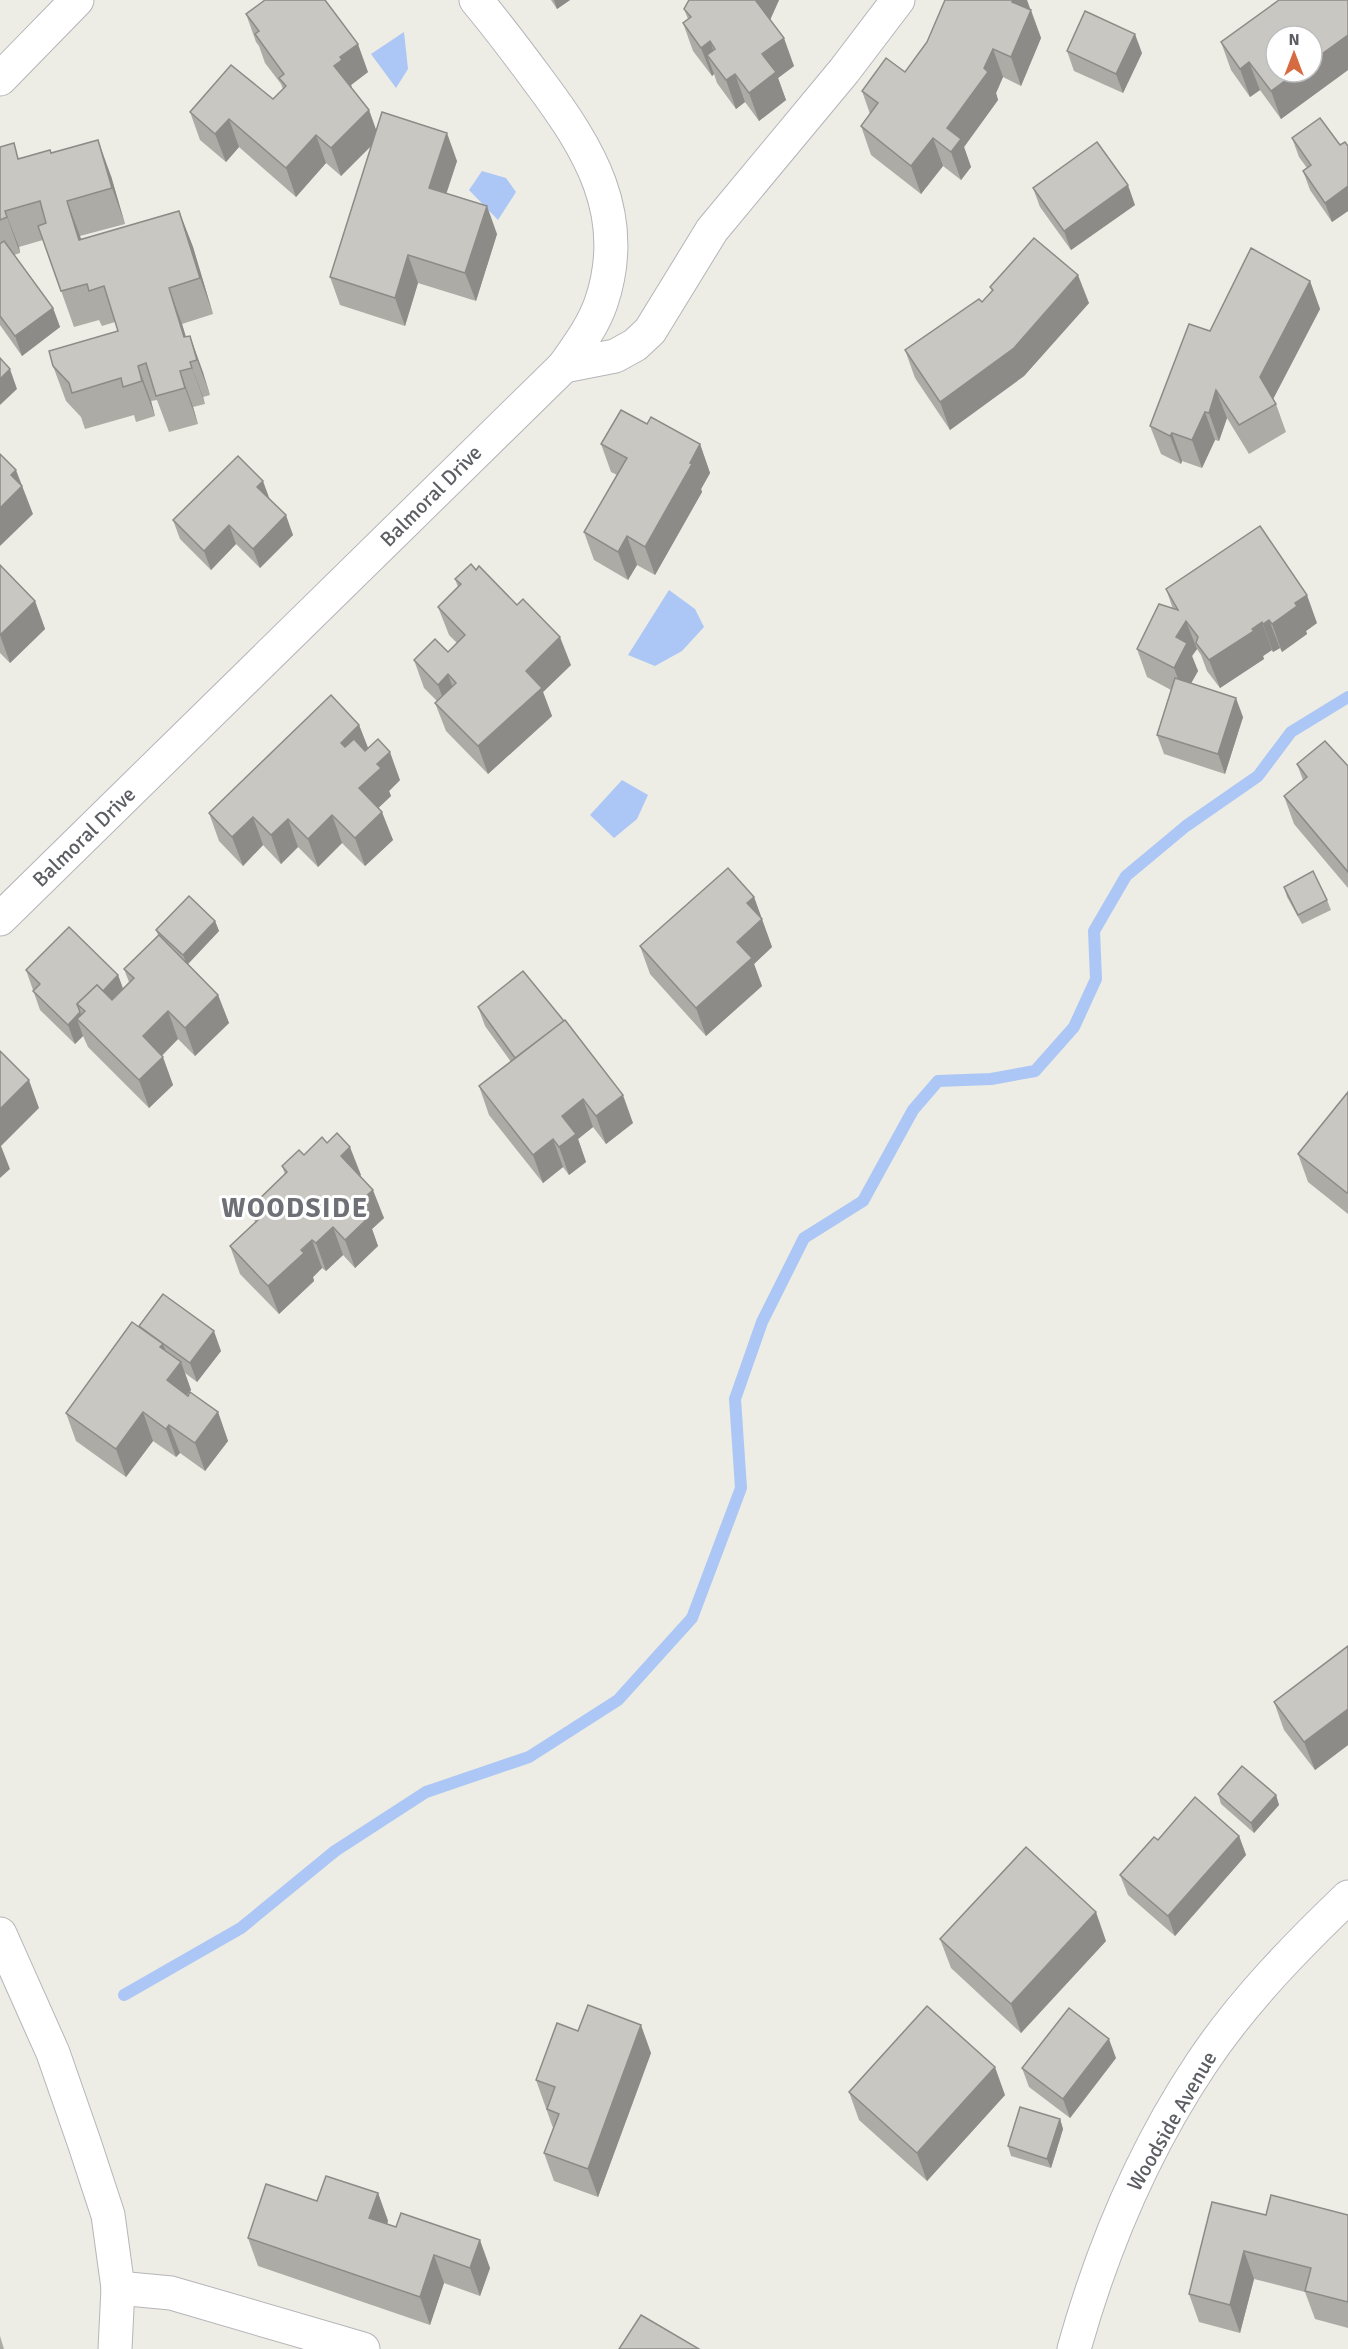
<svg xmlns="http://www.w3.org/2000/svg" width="1348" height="2349" viewBox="0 0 1348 2349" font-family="Signika,sans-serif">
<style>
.water{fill:#acc7f5}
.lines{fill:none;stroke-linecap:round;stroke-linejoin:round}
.stream{stroke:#acc7f5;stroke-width:12}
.minor-casing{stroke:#b5b5ba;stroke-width:35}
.minor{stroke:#fff;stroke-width:33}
.wall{fill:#adaba6}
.shaded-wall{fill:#8d8b87}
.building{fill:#c9c7c1;stroke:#8d8b87;stroke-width:1.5}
.labels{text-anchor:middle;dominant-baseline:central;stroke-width:6;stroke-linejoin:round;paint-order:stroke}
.street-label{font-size:21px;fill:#5c5e63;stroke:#fff}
.district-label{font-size:27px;font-weight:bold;letter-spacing:1.5px;fill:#6e7075;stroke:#fff}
</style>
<rect width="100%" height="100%" fill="#edede5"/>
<!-- water -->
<g class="water">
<polygon points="404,32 408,69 396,88 371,54"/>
<polygon points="482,171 506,178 516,192 498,220 469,190"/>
<polygon points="669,590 695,609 704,627 682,651 655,666 628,655"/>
<polygon points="622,780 648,795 637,819 614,838 590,815"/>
</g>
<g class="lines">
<!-- stream -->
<polyline class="stream" points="124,1995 241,1928 335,1851 426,1792 529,1757 618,1700 692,1618 741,1488 735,1399 762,1322 804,1238 863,1201 913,1110 938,1081 991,1079 1035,1071 1074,1027 1096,979 1094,931 1126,876 1186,826 1258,776 1291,732 1348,697"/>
<!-- minor casing -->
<g class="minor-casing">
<g id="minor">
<polyline points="0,79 77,0"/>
<polyline points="564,366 615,356 635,345 650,331 712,230 844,71 898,0"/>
<path d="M0,919L564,366C578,346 593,326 601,303C631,215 589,148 538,80C518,53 498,26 476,0"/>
<polyline points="0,1934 53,2053 84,2142 108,2215 118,2288"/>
<polyline points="115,2349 118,2288 171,2293 363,2349"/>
<path d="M1074,2349C1102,2249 1143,2151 1201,2064C1242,2002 1295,1948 1348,1897"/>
</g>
</g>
<!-- minor -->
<use href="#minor" class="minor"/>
</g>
<!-- wall -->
<g class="wall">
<polygon points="551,0 570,0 557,9"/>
<polygon points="689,0 779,0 770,20 794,66 778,78 786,100 759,121 745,102 736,109 717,83 714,74 712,76 693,51 683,23 688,19 684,9"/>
<polygon points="1348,0 1348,70 1281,119 1260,90 1250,97 1231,70 1221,42"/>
<polygon points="1031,10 1041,38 1021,86 1003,77 996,93 998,100 964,147 971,167 961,180 943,166 921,194 871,155 861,126 870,114 862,91 905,72 927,42"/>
<polygon points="246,14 368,72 351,85 352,88 369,110 376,130 457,161 446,194 497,234 476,301 418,283 405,326 340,305 330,277 371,146 341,176 326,163 296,197 239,147 226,162 200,140 190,112 273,99 283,89 281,84 265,63 259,46 256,42"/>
<polygon points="1067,51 1142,53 1123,93 1074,71"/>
<polygon points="1292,138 1348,146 1348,211 1332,222 1310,190 1303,171 1307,168 1299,157"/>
<polygon points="0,147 19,158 51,153 111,176 125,224 80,236 81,239 179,211 193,247 213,314 182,324 186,337 190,336 210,395 203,397 205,404 193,407 198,424 169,432 157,400 151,401 155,416 136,422 134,415 85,429 81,417 66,401 53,366 118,331 115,322 102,326 99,320 74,327 43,240 19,247 20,253 14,255 53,308 60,327 22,356 0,325"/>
<polygon points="1033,188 1135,205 1071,250 1040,207"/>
<polygon points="1310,281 1320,309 1273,399 1276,404 1286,432 1249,454 1227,418 1219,441 1215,440 1202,468 1182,461 1181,464 1161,454 1150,426 1210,331"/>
<polygon points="990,287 1089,303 1024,376 950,430 915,378 905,350 982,302 992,291"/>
<polygon points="647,424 700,444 710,473 701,489 702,492 655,575 637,565 628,580 594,560 584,532 617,475 611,472 601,444"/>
<polygon points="270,499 293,535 260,568 236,544 211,570 180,539 173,520"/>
<polygon points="0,565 35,601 45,629 10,663 0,653"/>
<polygon points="455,579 571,665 543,692 552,716 488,774 446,731 435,703 437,701 424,688 414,660 448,652 457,643 449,635 438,607 458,587"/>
<polygon points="1166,589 1317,623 1306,631 1307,634 1282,652 1280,648 1273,652 1272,650 1263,656 1264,659 1220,688 1207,671 1201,655 1197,649 1192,656 1198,671 1191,683 1243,717 1225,774 1164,754 1157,735 1171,690 1147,677 1137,649 1173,609"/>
<polygon points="359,725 368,748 400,780 389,791 391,796 378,808 393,840 365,866 342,843 318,867 298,847 281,864 263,845 243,866 219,841 209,813"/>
<polygon points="1297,764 1348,766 1348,888 1294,824 1284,796 1303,780"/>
<polygon points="1284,887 1327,900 1331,910 1302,924 1287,897"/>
<polygon points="754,897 772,947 754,964 762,986 706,1036 650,974 640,946"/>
<polygon points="215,921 219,931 188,964 218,995 229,1023 195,1056 178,1039 162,1056 173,1085 149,1108 88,1047 83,1036 75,1044 40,1010 26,970 118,975 123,988 129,982 124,969 158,935 156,930"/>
<polygon points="478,1007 633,1123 606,1144 593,1127 578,1139 586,1162 569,1175 563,1167 543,1183 489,1115 479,1086 511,1062 485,1026"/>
<polygon points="1348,1092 1348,1214 1308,1182 1298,1154"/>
<polygon points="304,1155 361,1175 360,1176 384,1218 372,1229 378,1246 355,1268 343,1255 326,1271 322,1268 313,1277 314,1281 279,1314 240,1274 230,1246 255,1222 250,1208 285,1174 282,1166"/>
<polygon points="139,1326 221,1351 197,1382 185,1373 191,1390 187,1395 218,1412 228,1441 205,1471 180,1453 176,1457 153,1441 126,1477 76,1441 66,1413 140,1328"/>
<polygon points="1348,1646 1348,1745 1315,1770 1284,1730 1274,1702"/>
<polygon points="1218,1794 1276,1795 1279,1805 1254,1833 1221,1804"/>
<polygon points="1239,1836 1246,1855 1175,1936 1128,1895 1120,1875 1158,1840"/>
<polygon points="940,1939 1106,1941 1021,2033 951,1968"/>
<polygon points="578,2031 651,2053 598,2197 554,2181 544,2153 553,2128 536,2080"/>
<polygon points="1116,2058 1070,2118 1029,2087 1022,2068"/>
<polygon points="849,2092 1005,2095 927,2181 859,2120"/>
<polygon points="1060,2119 1063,2129 1051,2168 1011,2156 1008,2146"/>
<polygon points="378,2193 388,2221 387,2224 490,2268 480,2296 444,2283 430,2325 258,2266 248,2238 317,2201"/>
<polygon points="1266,2215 1348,2215 1348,2328 1315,2319 1305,2292 1254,2279 1240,2333 1199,2322 1189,2294"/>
<polygon points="0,2336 4,2349 0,2349"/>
</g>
<!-- shaded-wall -->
<g class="shaded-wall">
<polygon points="554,0 570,0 557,9"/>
<polygon points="756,0 779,0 766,29 756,1"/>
<polygon points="1013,0 1027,0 1041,38 1021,86 1011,57 1012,2"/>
<polygon points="1135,34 1142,53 1123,93 1116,74"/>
<polygon points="1348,35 1348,70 1281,119 1271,91 1297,72 1312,72 1312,61"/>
<polygon points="784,38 794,66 778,78 786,100 759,121 749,93 762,54"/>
<polygon points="710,41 720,69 707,55 714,74 712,76 701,48"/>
<polygon points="358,44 368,72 351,85 352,88 334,66 340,57"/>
<polygon points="993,49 1003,77 996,93 998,100 964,147 971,167 961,180 951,152 947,128 984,68"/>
<polygon points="1249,62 1260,90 1250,97 1240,69"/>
<polygon points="735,74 745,102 736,109 726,80"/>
<polygon points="369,110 379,138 341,176 331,148"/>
<polygon points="229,119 239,147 226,162 215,134"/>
<polygon points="447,133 457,161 439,216 429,188"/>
<polygon points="316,135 326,163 296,197 286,168"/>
<polygon points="933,138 943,166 921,194 911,166"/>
<polygon points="98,140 111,176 125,224 112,188"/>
<polygon points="1128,185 1135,205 1071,250 1064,231"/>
<polygon points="1348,186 1348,211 1332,222 1325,203"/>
<polygon points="67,201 80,236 92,276 79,240"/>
<polygon points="487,206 497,234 476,301 465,273"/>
<polygon points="5,211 19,247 20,253 7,217"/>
<polygon points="179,211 193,247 213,314 200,278"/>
<polygon points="408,255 418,283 405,326 395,298"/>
<polygon points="1078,275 1089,303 1024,376 950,430 940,402"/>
<polygon points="1310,281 1320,309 1270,405 1260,377"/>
<polygon points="169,288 182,324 193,361 184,337"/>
<polygon points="53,308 60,327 22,356 15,336"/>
<polygon points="190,336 203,372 210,395 197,360"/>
<polygon points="190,362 203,397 205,404 192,368"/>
<polygon points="138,366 151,401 155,416 142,381"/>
<polygon points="10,369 17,389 0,405 0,379"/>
<polygon points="180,371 193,407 198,424 185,388"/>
<polygon points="1216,390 1227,418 1219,441 1209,413"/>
<polygon points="1205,412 1215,440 1202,468 1192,440"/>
<polygon points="1172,433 1182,461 1181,464 1170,436"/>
<polygon points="700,444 710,473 701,489 702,492 655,575 645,547"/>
<polygon points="16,470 33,514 0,546 0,508 11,475"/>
<polygon points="263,481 270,500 257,487"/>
<polygon points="286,515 293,535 260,568 253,549"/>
<polygon points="229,525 236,544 211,570 204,551"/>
<polygon points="627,536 637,565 628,580 618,552"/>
<polygon points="1307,595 1317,623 1306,631 1307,634 1282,652 1272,624 1295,603"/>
<polygon points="35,601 45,629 10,663 0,635"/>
<polygon points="1269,620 1280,648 1273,652 1263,624"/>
<polygon points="1186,621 1197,649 1192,656 1198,671 1184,696 1174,668 1176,637"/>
<polygon points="1262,622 1272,650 1263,656 1264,659 1220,688 1209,660"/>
<polygon points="560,637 571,665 543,692 552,716 488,774 478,746 526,671"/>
<polygon points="448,674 458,703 448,713 438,685"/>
<polygon points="1236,698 1243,717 1225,774 1218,754"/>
<polygon points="359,725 370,753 351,771 341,743"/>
<polygon points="390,752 400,780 389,791 391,796 370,816 359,788 377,764"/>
<polygon points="382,812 393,840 365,866 355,838"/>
<polygon points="332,815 342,843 318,867 308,839"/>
<polygon points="253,817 263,845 243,866 232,837"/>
<polygon points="288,819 298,847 281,864 271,835"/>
<polygon points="754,897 772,947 754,964 762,986 706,1036 696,1008 737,942 747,903"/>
<polygon points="215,921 219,931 187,965 183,955"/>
<polygon points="118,975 125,995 83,1010"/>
<polygon points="218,995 229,1023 195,1056 185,1028"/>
<polygon points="168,1011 178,1039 153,1064 143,1036"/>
<polygon points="80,1012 86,1027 77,1019 83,1036 75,1044 68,1025"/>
<polygon points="163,1057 173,1085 149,1108 139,1080"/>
<polygon points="29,1080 39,1108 1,1146 10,1169 0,1178 0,1109"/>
<polygon points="623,1095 633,1123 606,1144 596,1116"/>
<polygon points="583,1099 593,1127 578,1139 586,1162 569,1175 559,1147 562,1116"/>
<polygon points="553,1139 563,1167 543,1183 533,1155"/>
<polygon points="350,1147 361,1175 351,1184 341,1156"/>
<polygon points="373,1190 384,1218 372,1229 378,1246 355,1268 345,1240 356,1205"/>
<polygon points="333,1227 343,1255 326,1271 316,1243"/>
<polygon points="312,1240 322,1268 313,1277 314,1281 279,1314 268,1286"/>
<polygon points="214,1331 221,1351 197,1382 190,1363"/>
<polygon points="163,1344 173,1372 181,1362 191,1390 177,1408 167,1380 160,1347"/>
<polygon points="143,1412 153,1441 126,1477 116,1449"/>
<polygon points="218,1412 228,1441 205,1471 195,1443"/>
<polygon points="169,1425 180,1453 176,1457 166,1429"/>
<polygon points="1348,1709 1348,1745 1315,1770 1304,1742"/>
<polygon points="1276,1795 1279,1805 1254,1833 1251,1823"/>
<polygon points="1239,1836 1246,1855 1175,1936 1168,1916"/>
<polygon points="1096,1912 1106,1941 1021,2033 1011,2004"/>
<polygon points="641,2025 651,2053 598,2197 588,2169"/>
<polygon points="1109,2039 1116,2058 1070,2118 1063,2099"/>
<polygon points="995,2067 1005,2095 927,2181 917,2153"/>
<polygon points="1060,2119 1063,2129 1051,2168 1047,2159"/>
<polygon points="378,2193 388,2221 380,2246 369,2218"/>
<polygon points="480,2240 490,2268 480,2296 470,2268"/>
<polygon points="1244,2251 1254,2279 1240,2333 1230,2305"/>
<polygon points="434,2255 444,2283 430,2325 420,2297"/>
</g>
<!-- building -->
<g class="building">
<polygon points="265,0 325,0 358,44 340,57 342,60 334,66 369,110 331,148 316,135 286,168 229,119 215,134 190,112 231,65 273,99 286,86 279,78 284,74 255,34 259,31 246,14"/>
<polygon points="689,0 756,0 756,1 784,38 762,54 776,72 749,93 735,74 726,80 707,55 715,49 710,41 701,48 683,23 691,17 684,9"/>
<polygon points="945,0 1013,0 1012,2 1031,10 1011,57 993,49 984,68 988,72 947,128 961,139 951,152 933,138 911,166 861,126 878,103 862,91 886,58 905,72 927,42"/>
<polygon points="1279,0 1348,0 1348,35 1312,61 1312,36 1276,36 1276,72 1297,72 1271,91 1249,62 1240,69 1221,42"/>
<polygon points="1085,11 1135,34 1116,74 1067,51"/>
<polygon points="382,112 447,133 429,188 487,206 465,273 408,255 395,298 330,277"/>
<polygon points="1320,118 1340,145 1345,142 1348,146 1348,186 1325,203 1303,171 1311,165 1292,138"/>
<polygon points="98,140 112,188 67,201 79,240 179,211 200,278 169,288 184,337 190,336 197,360 190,362 192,368 180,371 185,388 156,396 146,363 138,366 142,381 123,387 121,378 72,393 69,383 53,366 49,351 118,331 104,286 89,291 87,284 61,291 38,226 46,223 40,201 5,211 7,217 0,220 0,147 14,143 18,159 50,150 51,153"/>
<polygon points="1097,142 1128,185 1064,231 1033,188"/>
<polygon points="1034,238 1078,275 1014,348 940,402 905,350 979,299 982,302 993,290 990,287"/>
<polygon points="4,241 53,308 15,336 0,316 0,244"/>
<polygon points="1251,248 1310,281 1260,377 1276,404 1239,425 1216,390 1209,413 1205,412 1192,440 1172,433 1170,436 1150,426 1189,324 1210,331"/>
<polygon points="0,358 10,369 0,379"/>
<polygon points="621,410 647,424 651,417 700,444 690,463 692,464 645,547 627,536 618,552 584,532 627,458 601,444"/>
<polygon points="0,454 16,470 11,475 22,486 0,508"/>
<polygon points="238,456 263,481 257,487 286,515 253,549 229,525 204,551 173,520"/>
<polygon points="1260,526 1307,595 1295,603 1297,606 1272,624 1269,620 1263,624 1262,622 1252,629 1254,631 1209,660 1196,643 1198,637 1186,621 1176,637 1187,643 1174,668 1137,649 1159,604 1178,610 1166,589"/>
<polygon points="471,564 476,570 479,566 517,605 523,599 560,637 526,671 542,688 478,746 435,703 456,683 448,674 438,685 414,660 435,639 448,652 465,635 438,607 461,584 455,579"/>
<polygon points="0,565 35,601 0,635"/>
<polygon points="1175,678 1236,698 1218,754 1157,735"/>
<polygon points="331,695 359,725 341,743 345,747 354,739 365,751 378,739 390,752 377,764 381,768 359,788 382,812 355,838 332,815 308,839 288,819 271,835 253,817 232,837 209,813"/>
<polygon points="1325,741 1348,766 1348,872 1284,796 1307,777 1297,764"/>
<polygon points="728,868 754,897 747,903 762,919 737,942 752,958 696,1008 640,946"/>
<polygon points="1313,871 1327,900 1298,915 1284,887"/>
<polygon points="189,896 215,921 183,955 156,930"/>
<polygon points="69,927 118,975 103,991 97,985 77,1004 80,1012 68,1025 33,991 40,984 26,970"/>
<polygon points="159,935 218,995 185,1028 168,1011 143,1036 163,1057 139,1080 77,1019 85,1011 77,1004 97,985 112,1000 134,978 124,969"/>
<polygon points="523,971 564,1021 515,1058 478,1007"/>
<polygon points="565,1020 623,1095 596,1116 583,1099 562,1116 576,1134 559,1147 553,1139 533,1155 479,1086"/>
<polygon points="0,1051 29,1080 0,1109"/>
<polygon points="1348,1092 1348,1192 1347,1193 1298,1154"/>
<polygon points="337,1133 350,1147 341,1156 373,1190 356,1205 368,1218 345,1240 333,1227 316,1243 312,1240 301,1250 304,1253 268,1286 230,1246 260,1218 250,1208 287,1172 282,1166 299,1150 304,1155 322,1137 327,1143"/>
<polygon points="163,1294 214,1331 190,1363 139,1326"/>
<polygon points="132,1322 163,1344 160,1347 181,1362 167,1380 188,1396 190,1392 218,1412 195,1443 169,1425 166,1429 143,1412 116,1449 66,1413"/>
<polygon points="1348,1646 1348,1709 1304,1742 1274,1702"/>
<polygon points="1242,1766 1276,1795 1251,1823 1218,1794"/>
<polygon points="1195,1797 1239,1836 1168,1916 1120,1875 1154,1837 1158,1840"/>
<polygon points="1026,1847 1096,1912 1011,2004 940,1939"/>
<polygon points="588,2005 641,2025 588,2169 544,2153 559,2114 547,2109 555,2087 536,2080 557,2023 578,2031"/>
<polygon points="927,2006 995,2067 917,2153 849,2092"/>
<polygon points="1069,2008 1109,2039 1063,2099 1022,2068"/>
<polygon points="1020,2107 1060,2119 1047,2159 1008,2146"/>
<polygon points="326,2176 378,2193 369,2218 396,2227 401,2213 480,2240 470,2268 434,2255 420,2297 248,2238 266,2184 317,2201"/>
<polygon points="1271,2195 1348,2215 1348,2302 1305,2291 1311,2268 1244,2251 1230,2305 1189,2294 1212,2202 1266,2215"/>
<polygon points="641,2315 699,2349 619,2349"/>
</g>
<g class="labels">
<!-- street labels -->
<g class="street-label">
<text transform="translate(431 496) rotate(-45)">Balmoral Drive</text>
<text transform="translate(84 837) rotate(-44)">Balmoral Drive</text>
<text transform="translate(1172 2121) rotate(-60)">Woodside Avenue</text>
</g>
<!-- district labels -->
<g class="district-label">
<text x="295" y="1208">WOODSIDE</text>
</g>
</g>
<!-- north arrow -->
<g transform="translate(1294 54)"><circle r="28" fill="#ffffff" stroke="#bebfc1" stroke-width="1.5"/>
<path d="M0-4.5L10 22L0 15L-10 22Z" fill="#d66b42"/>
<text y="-9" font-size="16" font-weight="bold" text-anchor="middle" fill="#5c5e63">N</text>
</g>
</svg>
